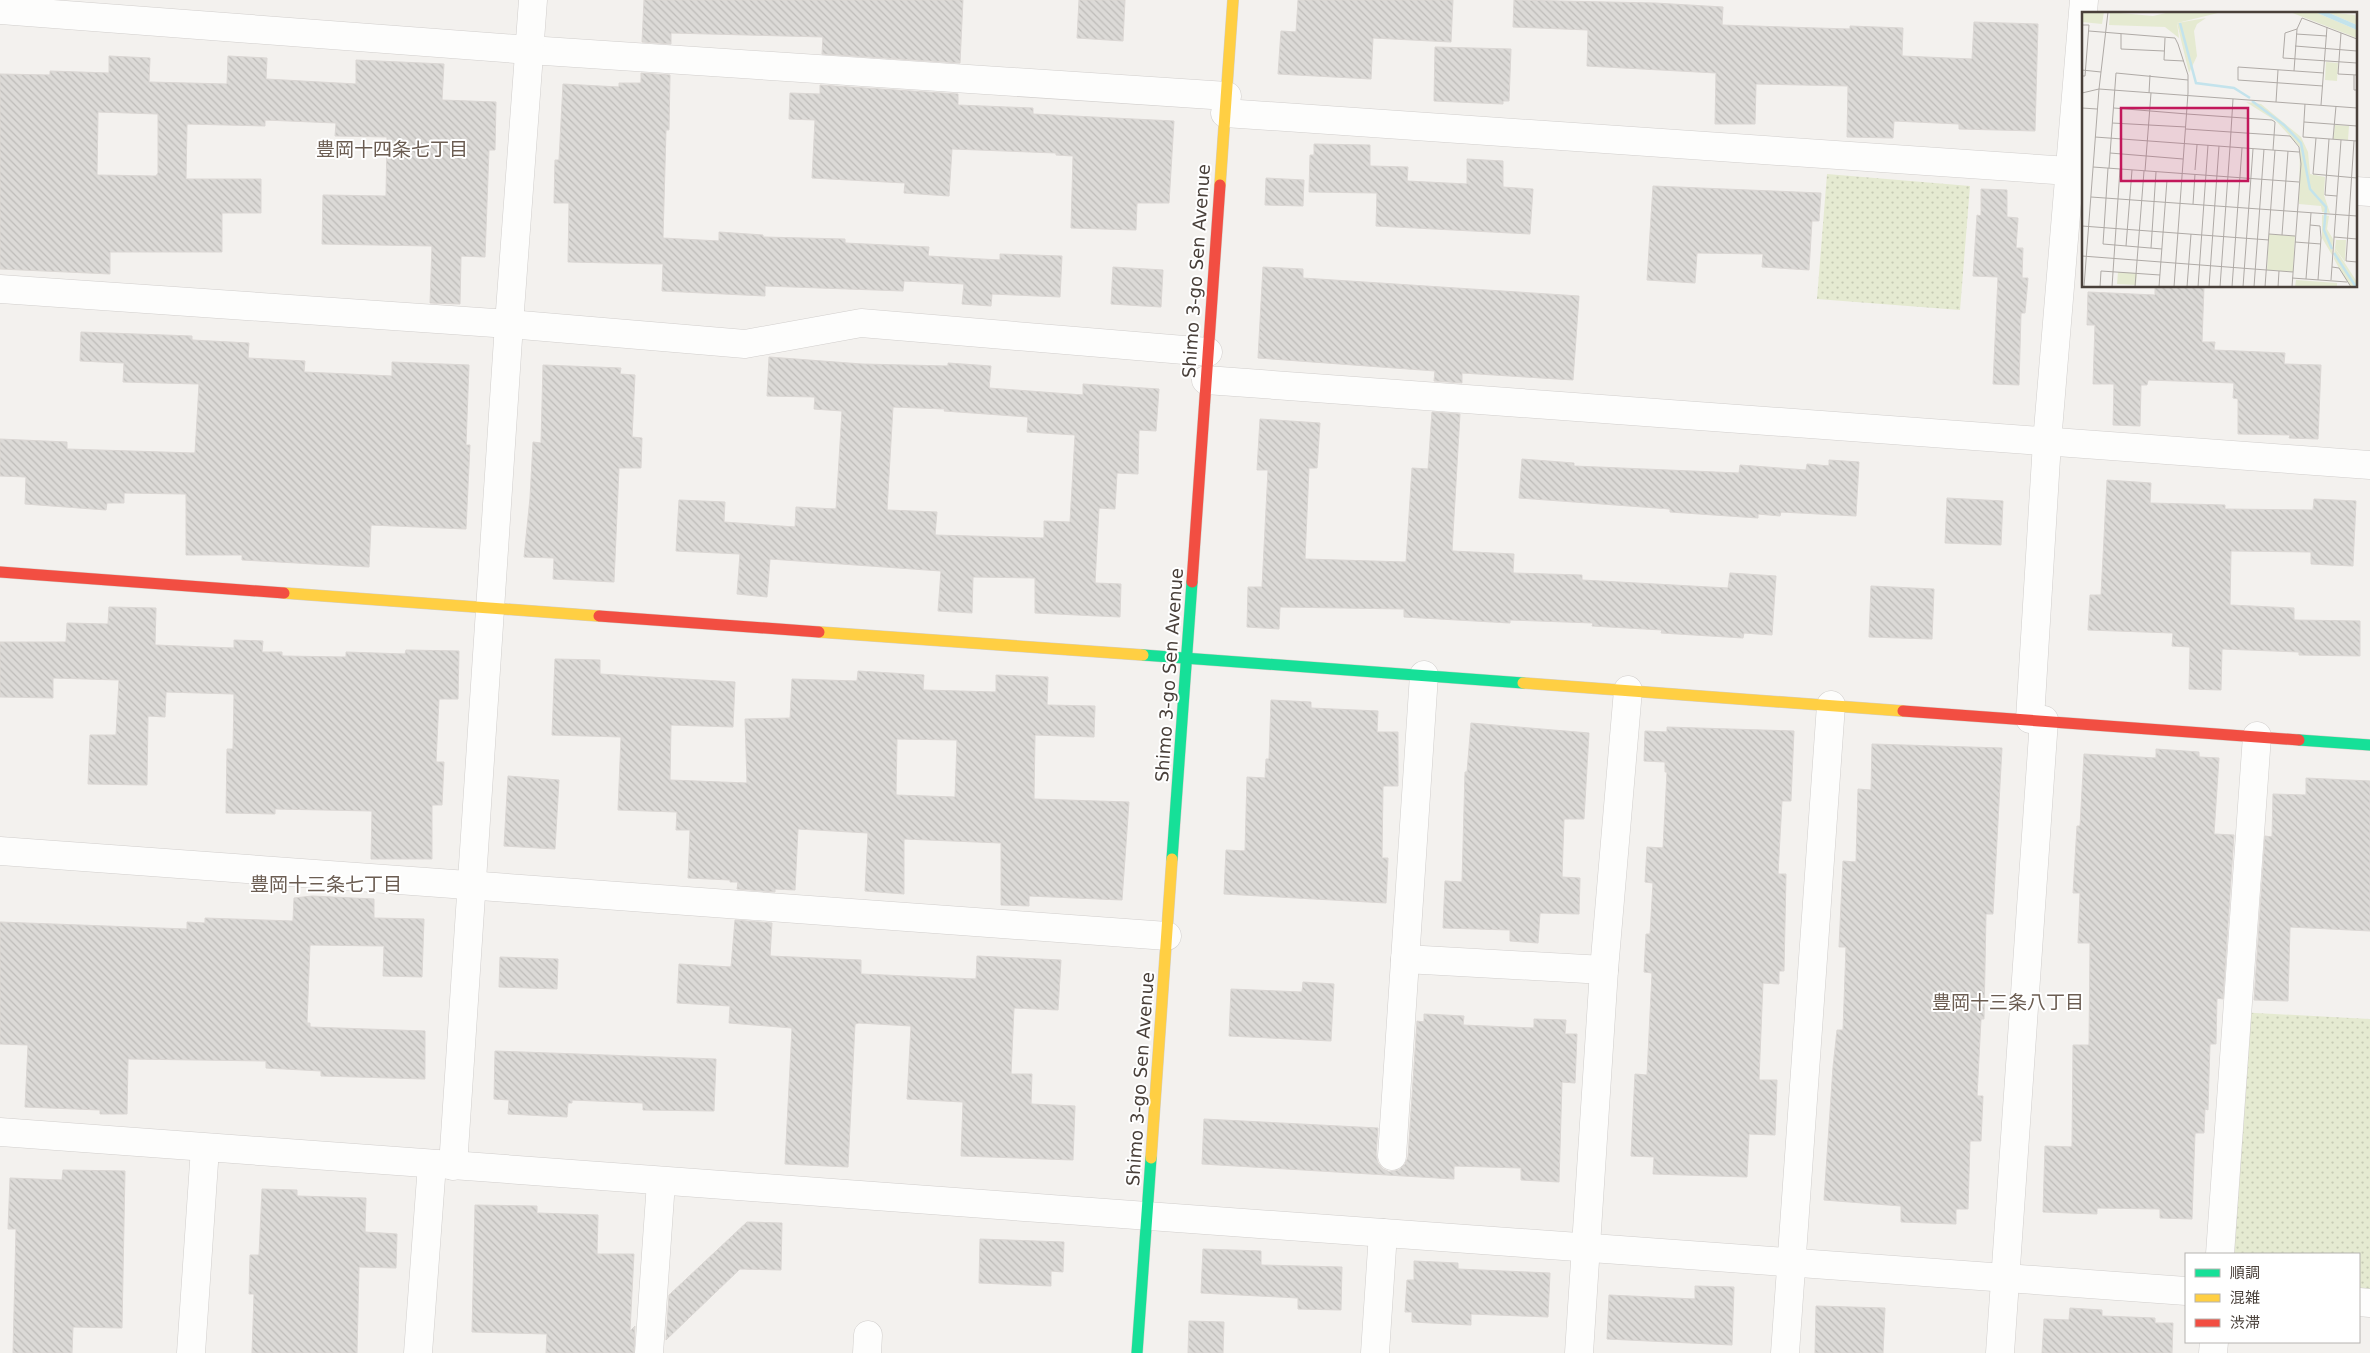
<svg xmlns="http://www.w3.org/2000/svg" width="2370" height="1353" viewBox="0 0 2370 1353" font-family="'DejaVu Sans','Noto Sans JP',sans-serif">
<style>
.park{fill:url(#park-dots)}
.building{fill:url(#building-back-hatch);stroke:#dbd7d4;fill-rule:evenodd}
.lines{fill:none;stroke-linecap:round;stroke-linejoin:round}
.street-casing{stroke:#d1cecc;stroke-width:29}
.fast-casing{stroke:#d3cec7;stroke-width:12}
.slow-casing{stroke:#d3cec7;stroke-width:12}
.jam-casing{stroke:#d3cec7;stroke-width:12}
.street{stroke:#fdfdfc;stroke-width:28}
.fast{stroke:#16e098;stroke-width:11}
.slow{stroke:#ffcf43;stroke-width:11}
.jam{stroke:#f24e42;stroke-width:11}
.labels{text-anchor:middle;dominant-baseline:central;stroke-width:4;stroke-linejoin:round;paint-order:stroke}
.street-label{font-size:18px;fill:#49403a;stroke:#fff}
.neighbourhood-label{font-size:19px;fill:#6b5d52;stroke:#fff}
.inset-river{fill:none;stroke:#c3e3ec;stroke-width:2.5}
.inset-road{fill:none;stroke:#afaaa6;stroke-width:1}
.view{fill:#c2185b;fill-opacity:0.15;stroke:#c2185b;stroke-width:2.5}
.inset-edge{fill:none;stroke:#49403a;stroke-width:2.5}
</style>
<defs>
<pattern id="park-dots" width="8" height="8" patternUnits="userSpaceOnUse" patternTransform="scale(1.25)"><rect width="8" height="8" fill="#e5ead1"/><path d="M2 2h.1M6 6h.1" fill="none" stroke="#c6cab4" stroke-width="1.8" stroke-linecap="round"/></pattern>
<pattern id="building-back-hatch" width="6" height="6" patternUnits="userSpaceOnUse" patternTransform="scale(1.25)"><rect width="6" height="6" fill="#dcdad7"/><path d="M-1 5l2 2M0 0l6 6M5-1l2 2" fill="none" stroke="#bebcb9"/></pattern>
</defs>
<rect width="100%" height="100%" fill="#f3f1ee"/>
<!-- park -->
<g class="park">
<polygon points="1827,174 1970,186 1960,310 1817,299"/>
<polygon points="2237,1012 2370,1019 2370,1303 2359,1302 2359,1254 2220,1254"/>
</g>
<!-- building -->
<g class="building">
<polygon points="644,0 963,0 960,63 822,54 823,37 671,33 671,44 642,42"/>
<polygon points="1079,0 1125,0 1123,41 1077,38"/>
<polygon points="1298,0 1453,0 1451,42 1373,38 1371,79 1278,74 1281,31 1296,32"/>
<polygon points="1514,0 1655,3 1723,7 1722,25 1850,29 1850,26 1903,28 1902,56 1972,59 1974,22 2038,24 2035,131 1959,129 1959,124 1894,121 1893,138 1847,137 1848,86 1756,84 1755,124 1715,124 1716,73 1587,66 1588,30 1513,27"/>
<polygon points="1435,47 1511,49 1509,101 1503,101 1503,104 1434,101"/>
<path d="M109,56L150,58L149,82L227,84L228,56L267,58L266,79L356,84V60L444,64L442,100L496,102L495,150H489L485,257L461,256L460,304L430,303L432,246L322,244L323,195L386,196L387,137L335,136L336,123L265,120V126L187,124L186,179H261V213H222V252H110V274L0,269V74L50,75V71L109,73ZM98,112L158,114V173L156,176L97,175Z"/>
<polygon points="641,73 670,75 669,130 666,130 663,238 719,241 719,232 763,235 763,237 845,239 845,243 929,247 928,256 1000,260 1000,254 1062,256 1060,297 992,294 991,306 962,304 964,284 904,281 903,291 765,286 765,296 662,291 663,264 568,262 569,203 554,203 555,160 559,160 563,84 619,87 619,83 641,83"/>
<polygon points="820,85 958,94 958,105 1033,108 1033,114 1174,121 1169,203 1137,203 1136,230 1071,228 1073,156 1056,155 1056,153 952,149 949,196 904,193 905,183 812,178 815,120 789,119 790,93 820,94"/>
<polygon points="1314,144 1370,145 1370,166 1408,167 1407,181 1467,184 1467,159 1503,161 1503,187 1533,189 1530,234 1376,226 1377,193 1309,192 1310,155 1314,155"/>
<polygon points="1266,178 1304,180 1303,206 1265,205"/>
<polygon points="1653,186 1821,193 1819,221 1812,221 1809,270 1762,267 1763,254 1697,253 1695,283 1647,280"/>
<polygon points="1981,189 2007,190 2007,217 2018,218 2016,248 2023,248 2022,278 2028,278 2025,313 2021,313 2019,385 1993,384 1998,277 1973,276 1977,215 1981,216"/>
<polygon points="1113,267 1163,270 1161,307 1111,304"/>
<polygon points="1263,267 1303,269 1303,278 1579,296 1573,380 1462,373 1462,383 1434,381 1435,371 1258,358"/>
<polygon points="2155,286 2204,286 2202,342 2215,342 2214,350 2285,353 2284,364 2321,365 2318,439 2289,438 2290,435 2238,434 2238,399 2233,398 2234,383 2148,380 2147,385 2141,385 2140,426 2113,425 2114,384 2093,384 2095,325 2087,325 2088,292 2155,295"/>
<polygon points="81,332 192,336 192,340 249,343 248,358 305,361 304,372 392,376 392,362 469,365 466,445 470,445 466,529 371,525 369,567 242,560 242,555 186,555 186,494 124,493 124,503 107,503 106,510 25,504 26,477 0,476 0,439 67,442 67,449 195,453 199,384 123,382 124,363 80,361"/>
<path d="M769,357L862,364L948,366V363L991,366L989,388L1083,395V384L1159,389L1156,431L1139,430L1138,474L1117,473L1115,509L1099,508L1095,583L1121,584L1120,617L1035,613V578L973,577L972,613L938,611L941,571L770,559L767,597L737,594L740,554L676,551L679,500L725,502L724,522L795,527L796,507L836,509L842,411L814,409L815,397L767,396ZM893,407L945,409L944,411L1028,417L1027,432L1075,435L1070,522L1044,521V538L935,535L937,512L887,510Z"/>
<polygon points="543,365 621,368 620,374 635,375 632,437 642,438 641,468 619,468 614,582 553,579 554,558 524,557 530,498 533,442 541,443"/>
<polygon points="1432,412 1460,414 1452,551 1514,554 1513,573 1582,575 1582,580 1728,588 1730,573 1776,576 1772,635 1744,633 1743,638 1661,633 1662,630 1592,626 1593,623 1510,620 1510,623 1404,617 1404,609 1280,607 1279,629 1247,627 1248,587 1262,587 1268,470 1257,470 1260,419 1320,423 1317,468 1309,468 1305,559 1406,562 1412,468 1428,469"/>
<polygon points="1522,459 1574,463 1574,466 1739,473 1740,465 1806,470 1807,464 1829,466 1829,460 1859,462 1856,516 1781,512 1780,516 1758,514 1758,518 1670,512 1670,509 1519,498"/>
<polygon points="2107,480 2151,483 2150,503 2225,505 2225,509 2313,510 2314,499 2356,501 2353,566 2311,564 2311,552 2231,551 2230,605 2294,608 2294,620 2360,621 2360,656 2299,655 2299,652 2222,649 2221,690 2189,689 2190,647 2172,646 2173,633 2088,630 2090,595 2101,595"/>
<polygon points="1947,498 2003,501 2001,545 1945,543"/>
<polygon points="1871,586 1934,589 1932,639 1869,637"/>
<polygon points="109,607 156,608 155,645 234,648 234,640 263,641 262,652 282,652 282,656 346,657 346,652 405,654 406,650 459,651 458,699 439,699 436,762 444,762 442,805 432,805 432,859 371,859 372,811 275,809 275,814 226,813 227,749 233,749 234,694 166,692 165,717 148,716 147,785 88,784 90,735 116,735 119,680 53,678 53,698 0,697 0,642 66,642 67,623 108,624"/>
<path d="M555,659L600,660V674L735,682L733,727L671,725L670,780L747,783L745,719L790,718L792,679L857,681L858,671L924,675L923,690L996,692V675L1048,677L1047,705L1095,706L1094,737L1035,735L1034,799L1129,802L1122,900L1029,896V906L1001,905V843L904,839V894L865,891L868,833L798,829L795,890L775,889V892L737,889L738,882H730V880L688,878L690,830H676L677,812L618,810L621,737L552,735ZM897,739L957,740L955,797L896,795Z"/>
<polygon points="1271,700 1311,702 1311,708 1378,711 1377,732 1398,732 1398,786 1383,786 1382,858 1388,858 1386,903 1224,894 1226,850 1245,851 1247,777 1265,778 1266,759 1269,759"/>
<polygon points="1471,723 1589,733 1584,819 1564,819 1562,877 1580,878 1579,914 1540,913 1538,943 1510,941 1510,930 1443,928 1445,881 1462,882 1465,772 1467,772"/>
<polygon points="1667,727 1794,731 1791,801 1782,801 1778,874 1786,874 1784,971 1779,971 1779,984 1763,983 1759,1080 1777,1080 1775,1135 1749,1134 1747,1177 1653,1174 1654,1157 1631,1156 1635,1074 1647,1075 1652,973 1644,972 1646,934 1650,934 1653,883 1645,882 1647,847 1663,848 1667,772 1665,772 1665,762 1644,761 1645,731 1667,732"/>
<polygon points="1872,744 2002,748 1993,914 1986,914 1984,1019 1981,1019 1977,1096 1983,1096 1981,1141 1970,1141 1968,1209 1956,1209 1956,1224 1901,1222 1901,1206 1824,1200 1833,1067 1837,1030 1843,1030 1846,947 1839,947 1843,861 1856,862 1858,789 1871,790"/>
<polygon points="2156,749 2199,752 2199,757 2219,758 2214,834 2234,835 2223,999 2217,998 2216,1044 2210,1044 2208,1110 2205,1109 2204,1133 2195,1133 2192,1219 2160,1218 2160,1209 2097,1208 2097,1214 2043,1212 2045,1146 2072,1147 2073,1045 2089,1045 2090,943 2078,943 2080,893 2073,893 2077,826 2080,826 2084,754 2156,758"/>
<polygon points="508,776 559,780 555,849 504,846"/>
<polygon points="2306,778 2370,781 2370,931 2290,927 2288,1001 2254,1000 2265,836 2272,837 2273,794 2306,795"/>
<polygon points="312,896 374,899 374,918 424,919 422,977 383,976 384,946 310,945 307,1023 310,1023 310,1027 425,1031 425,1079 321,1076 321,1071 266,1068 266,1061 128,1059 127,1114 100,1114 100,1110 25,1107 28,1045 0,1044 0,922 187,929 187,922 205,923 205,918 293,921 294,898"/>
<polygon points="735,920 772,923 770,956 861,960 861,974 976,979 977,956 1061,960 1058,1010 1014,1008 1011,1074 1032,1074 1031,1104 1075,1106 1073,1160 961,1156 963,1102 907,1099 911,1026 859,1023 855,1024 848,1167 785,1164 792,1028 729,1023 730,1006 677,1003 679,964 731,967"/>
<polygon points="500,957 558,959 557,989 499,987"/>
<polygon points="1303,982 1334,984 1331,1041 1229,1036 1231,989 1302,992"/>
<polygon points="1424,1014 1464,1016 1463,1025 1534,1028 1534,1019 1566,1020 1565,1034 1577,1034 1575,1083 1562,1082 1559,1182 1521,1180 1521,1168 1454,1166 1454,1179 1202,1164 1204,1119 1378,1128 1376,1155 1378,1163 1383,1169 1390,1172 1399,1170 1405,1164 1408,1157 1417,1021 1424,1022"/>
<polygon points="495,1051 716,1059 714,1111 643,1110 643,1103 572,1100 572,1103 568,1103 567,1117 508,1114 509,1100 494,1099"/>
<polygon points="63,1170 125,1171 122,1328 73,1327 72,1353 13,1353 16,1229 8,1229 10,1178 62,1180"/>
<polygon points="262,1189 297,1190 297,1196 366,1198 365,1232 397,1234 396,1268 359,1267 357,1353 252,1353 254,1294 249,1294 250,1255 259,1255"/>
<polygon points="475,1205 537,1206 537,1213 598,1215 597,1254 634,1254 630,1331 635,1326 634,1353 546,1353 547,1334 472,1332"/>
<polygon points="747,1222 782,1223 781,1270 740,1269 666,1340 669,1295"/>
<polygon points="980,1239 1064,1242 1063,1272 1051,1271 1051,1286 979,1283"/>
<polygon points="1203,1249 1261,1251 1261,1265 1342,1267 1341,1310 1298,1309 1298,1298 1201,1293"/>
<polygon points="1414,1261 1458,1263 1458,1269 1550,1273 1548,1317 1471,1314 1471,1325 1412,1322 1412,1312 1405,1312 1407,1280 1414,1280"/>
<polygon points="1695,1286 1734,1287 1732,1345 1607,1339 1609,1295 1695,1299"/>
<polygon points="1816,1306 1885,1308 1883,1353 1815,1353"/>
<polygon points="2070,1308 2102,1310 2102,1316 2155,1318 2155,1323 2173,1323 2172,1353 2042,1353 2044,1319 2069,1320"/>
<polygon points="1189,1321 1224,1322 1223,1353 1188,1353"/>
</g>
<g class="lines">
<!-- street casing -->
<g class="street-casing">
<g id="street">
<polyline points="0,10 529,50 1227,96"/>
<polyline points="1225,113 2084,172"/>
<polyline points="2356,191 2370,192"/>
<polyline points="0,289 509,324 745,344 861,323 1208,352"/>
<polyline points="1206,380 2370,465"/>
<polyline points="2030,719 2047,442 2084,0"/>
<polyline points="0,851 1167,936"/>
<polyline points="1405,959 1604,970"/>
<path d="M0,1132C728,1190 1458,1234 2186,1291"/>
<polyline points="1392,1156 1424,675"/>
<polyline points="453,1166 509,324 533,0"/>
<polyline points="2220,1254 2257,736"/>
<polyline points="2359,1302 2370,1303"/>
<polyline points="191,1353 205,1148"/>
<polyline points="418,1353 432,1164"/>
<polyline points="649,1353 661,1182"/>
<polyline points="867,1353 868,1335"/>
<polyline points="1375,1353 1383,1233"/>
<polyline points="1579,1353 1604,970 1628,690"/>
<polyline points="1785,1353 1831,705"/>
<polyline points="2000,1353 2044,720"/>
<polyline points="2213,1353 2214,1342"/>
</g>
</g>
<!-- fast casing -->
<g class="fast-casing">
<g id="fast">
<polyline points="1143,655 1523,683"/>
<polyline points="2299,740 2370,745"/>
<polyline points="1172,859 1192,582"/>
<polyline points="1137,1353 1151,1158"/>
</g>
</g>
<!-- slow casing -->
<g class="slow-casing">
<g id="slow">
<polyline points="1220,185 1233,0"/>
<polyline points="284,593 599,616"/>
<polyline points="819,632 1143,655"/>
<polyline points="1523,683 1903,711"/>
<polyline points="1151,1158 1172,859"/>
</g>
</g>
<!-- jam casing -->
<g class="jam-casing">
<g id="jam">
<polyline points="0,572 284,593"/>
<polyline points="1192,582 1220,185"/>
<polyline points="599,616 819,632"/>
<polyline points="1903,711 2299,740"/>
</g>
</g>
<!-- street -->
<use href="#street" class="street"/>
<!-- fast -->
<use href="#fast" class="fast"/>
<!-- slow -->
<use href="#slow" class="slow"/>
<!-- jam -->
<use href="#jam" class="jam"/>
</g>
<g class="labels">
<!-- street labels -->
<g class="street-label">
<text transform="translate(1196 271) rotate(-86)">Shimo 3-go Sen Avenue</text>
<text transform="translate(1169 675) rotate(-86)">Shimo 3-go Sen Avenue</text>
<text transform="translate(1140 1079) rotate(-86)">Shimo 3-go Sen Avenue</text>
</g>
<!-- neighbourhood labels -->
<g class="neighbourhood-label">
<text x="392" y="149">豊岡十四条七丁目</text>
<text x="326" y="884">豊岡十三条七丁目</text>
<text x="2008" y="1002">豊岡十三条八丁目</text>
</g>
</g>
<!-- overview -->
<g transform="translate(2082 12)">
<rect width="275" height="275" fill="#f3f1ee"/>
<path d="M0,0H22L20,12L0,10ZM28,0L71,4L88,0H140L95,11L97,26L83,15L27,13ZM208,0H233L275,18V26ZM245,0L273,3L275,13ZM164,90L179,92L219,125L226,140L228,162L243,165L242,183L248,201L240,200L239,194L217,192L218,135L194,109ZM240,203L247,204L245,217L251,227L250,243L240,226ZM253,236L275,270V275H269L257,256L252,247ZM214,268L255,271V275H213Z" fill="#e5ead1"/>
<path d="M124,6L115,12L112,19L115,44L107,61L95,11Z" fill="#e5ead1"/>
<path d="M244,50L256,51L255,69L243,68ZM253,113L267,114L266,128L251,127ZM187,222L213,224L211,260L185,258ZM254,228H264L263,250L253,236ZM36,260L55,261L54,273L35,272Z" fill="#e5ead1"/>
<path d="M233,0H245L275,13V18Z" fill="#c3e3ec"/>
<path class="inset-river" d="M98,11L114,71L152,76L168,86M170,89L202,113L219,131L228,177L244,195L242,218L250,237M252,241L274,275"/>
<path class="inset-road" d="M0,13H7L3,64H0M215,17L203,21L201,46L275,51M7,19L93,26L96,32L106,63V81L92,275M259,21L256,62L275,63M39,22V37L82,39M214,22L245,24M83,26L82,48L102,49M213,34L275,39M0,58L19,60M212,59L215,17L220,6L275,27M272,63V78H275M241,74L156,68V55L242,61M0,81L17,77L275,96M67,81L68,63M194,90L196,58M223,92L221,125L275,129M239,93L245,15M0,96L15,97M32,96L105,102M105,102L190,108L193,110L191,138M222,110L275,114M30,111L104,115M104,117L208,124L217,135L219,152L210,275M13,125L217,140M234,126L231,162L275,166M247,127L243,183L255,184M251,127L254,94M272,129L264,249L275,250M148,135L151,87M28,141L101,147M11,155L217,170M26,156L21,232L80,237M27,156L34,61L106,68M113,158L115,133M63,159L69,81M9,185L275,204M111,192L113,162M228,213L238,214L239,226L236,268M0,214L187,228M187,222L213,224M200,223L206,139M252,225L275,227M213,230L239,232M44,234L50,158M69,236L74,160M0,244L211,260M250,255L257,256L269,275M210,266L265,270M224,267L229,201M249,268L259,128M2,275L17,77L26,0M18,275L19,259L78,263M30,275L38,157M53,275L62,159M77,275L85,168M105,275L109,222M116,275L126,133M127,275L137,134M138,275L148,135M150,275L160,136M161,275L171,137M172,275L182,137M183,275L193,138M196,275L197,259"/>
<path class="view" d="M39,96H166V169H39Z"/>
<rect width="275" height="275" class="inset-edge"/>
</g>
<!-- legend -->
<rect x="2185" y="1253" width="175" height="90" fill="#ffffff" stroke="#b6b3b0"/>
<rect x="2195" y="1269" width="25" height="8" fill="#16e098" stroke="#b6b3b0"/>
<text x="2230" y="1278" font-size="15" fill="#49403a">順調</text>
<rect x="2195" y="1294" width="25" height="8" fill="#ffcf43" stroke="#b6b3b0"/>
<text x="2230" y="1303" font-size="15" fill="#49403a">混雑</text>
<rect x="2195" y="1319" width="25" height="8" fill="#f24e42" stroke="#b6b3b0"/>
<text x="2230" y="1328" font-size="15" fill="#49403a">渋滞</text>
</svg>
